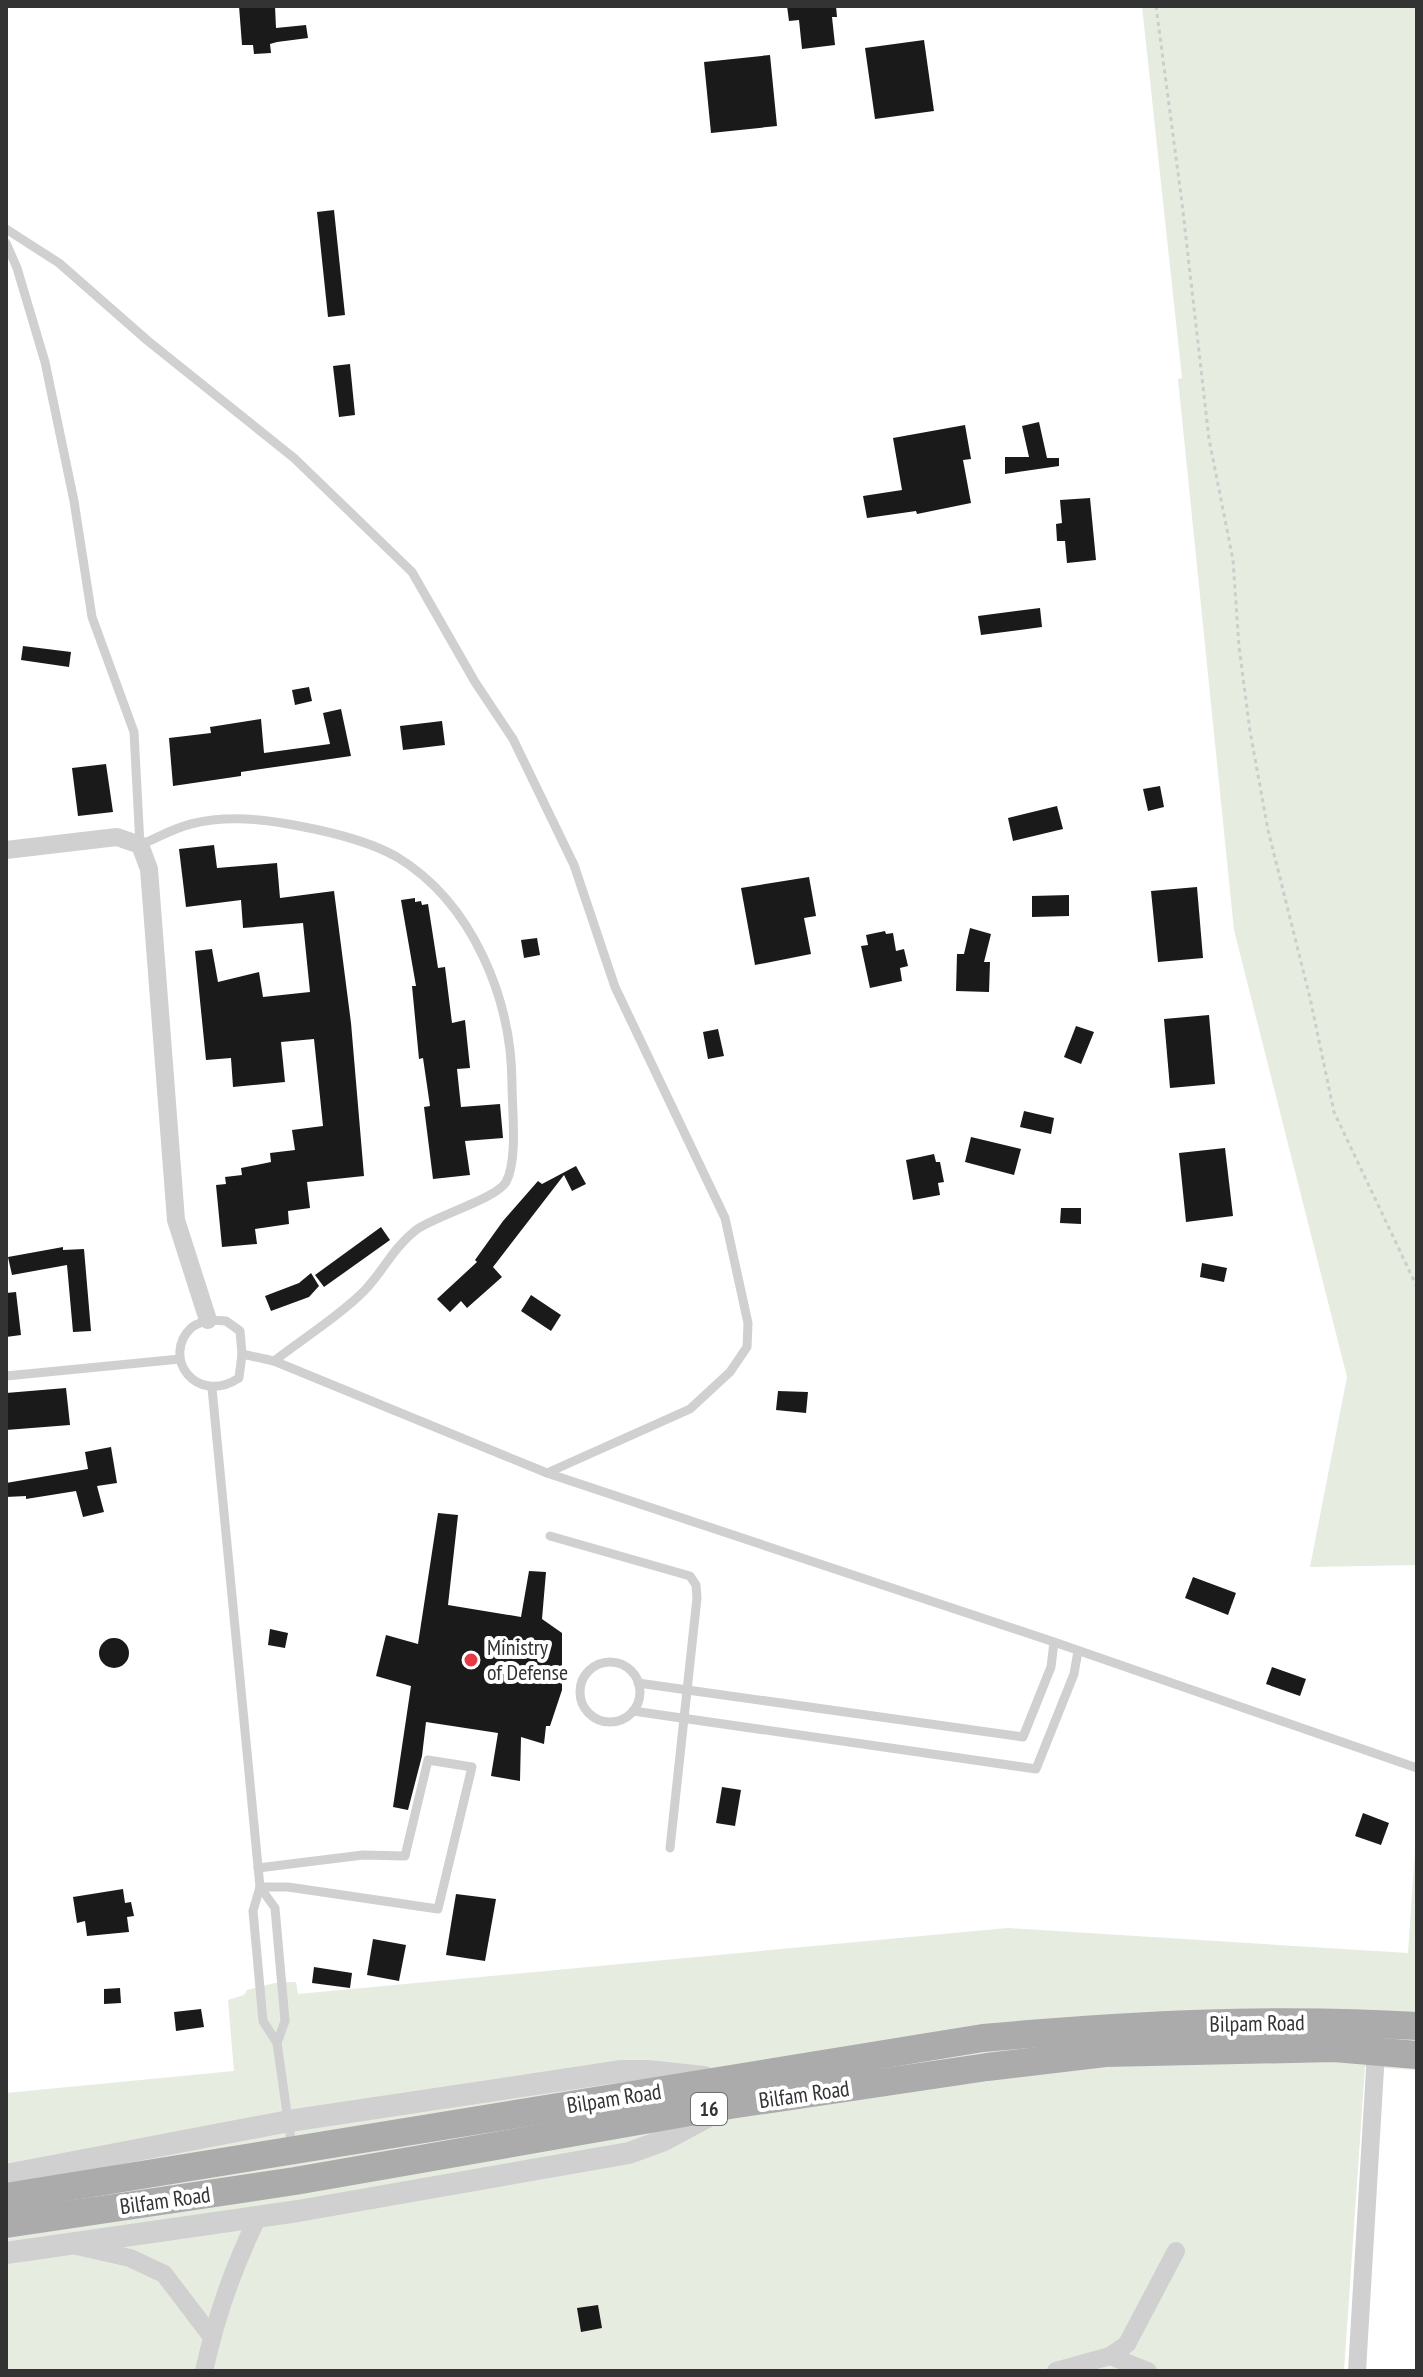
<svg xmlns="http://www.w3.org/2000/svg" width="1423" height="2377" viewBox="0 0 1423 2377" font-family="'PT Sans Narrow',sans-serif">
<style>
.green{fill:#e6ecdf}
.building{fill:#1a1a1a}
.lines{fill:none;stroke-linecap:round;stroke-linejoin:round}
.path{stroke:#cdcdcd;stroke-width:3;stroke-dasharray:4 4;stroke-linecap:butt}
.service{stroke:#d0d0d0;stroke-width:9}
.minor{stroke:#d0d0d0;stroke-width:18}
.tertiary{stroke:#d0d0d0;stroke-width:22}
.primary{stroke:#ababab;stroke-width:28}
.poi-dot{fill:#e63946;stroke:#fff;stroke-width:3}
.labels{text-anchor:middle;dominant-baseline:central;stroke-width:8;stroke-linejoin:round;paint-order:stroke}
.shield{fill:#fff;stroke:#707070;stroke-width:2}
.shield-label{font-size:20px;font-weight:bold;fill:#333}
.poi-label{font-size:22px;fill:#333;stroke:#fff;text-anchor:start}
.street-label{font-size:22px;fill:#333;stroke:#fff}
</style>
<rect width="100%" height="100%" fill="#fff"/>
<!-- green -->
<g class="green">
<polygon points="1142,6 1417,6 1417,1565 1310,1567 1347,1377 1234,930 1178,379 1182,378"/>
<polygon points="1417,1822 1417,2070 1365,2067 1344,2371 6,2371 6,2093 234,2071 228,2000 244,1995 247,1990 279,1982 296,1982 298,1994 1008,1928 1408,1953"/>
</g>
<!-- building -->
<g class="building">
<polygon points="239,6 275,6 276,28 306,25 308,38 277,42 270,44 271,53 254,54 253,45 242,45"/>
<polygon points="787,6 836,6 837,17 832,17 835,45 802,49 799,20 789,21"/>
<polygon points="924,40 934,111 875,119 865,48"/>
<polygon points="770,55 777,126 711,133 704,62"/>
<polygon points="334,210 345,315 328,317 317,212"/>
<polygon points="350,364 355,415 339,417 333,366"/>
<polygon points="1039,422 1047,458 1059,458 1059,466 1005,474 1005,457 1029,457 1022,426"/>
<polygon points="965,425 971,459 963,460 971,503 917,514 916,511 867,518 863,496 902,490 893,438"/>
<polygon points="1090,498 1096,560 1067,563 1065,541 1057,541 1056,524 1062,523 1060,500"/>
<polygon points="1040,608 1042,627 981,635 978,616"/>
<polygon points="23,646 71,652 69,667 21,660"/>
<polygon points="309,687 312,701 295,705 292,690"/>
<polygon points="341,709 351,756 241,772 241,776 173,786 169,738 211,733 210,727 261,719 264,753 330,744 323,713"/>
<polygon points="442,721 445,745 403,750 400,726"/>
<polygon points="106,764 113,812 78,816 72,768"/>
<polygon points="1160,786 1164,807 1148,811 1143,789"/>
<polygon points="1057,806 1063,829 1013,841 1008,818"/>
<polygon points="214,845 217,868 277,863 280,898 334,891 351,1023 364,1176 307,1182 310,1208 288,1211 289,1224 255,1229 257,1244 222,1247 216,1185 226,1184 225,1177 242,1175 241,1168 271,1162 270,1153 295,1150 292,1130 323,1126 314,1039 281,1042 285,1082 233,1087 231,1058 206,1060 195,951 212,949 218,982 259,972 263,997 310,992 303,923 243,928 241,900 186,907 179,849"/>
<polygon points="809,877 816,916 804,918 811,954 755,965 741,888"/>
<polygon points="1197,887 1203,958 1158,962 1151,891"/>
<polygon points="1069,895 1069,916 1032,917 1032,896"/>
<polygon points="415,898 415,902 421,901 422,905 428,904 438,968 445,967 452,1023 465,1020 470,1068 457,1069 461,1107 500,1104 503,1138 465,1141 470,1175 433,1179 424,1107 430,1106 423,1058 419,1059 412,986 416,986 401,900"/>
<polygon points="970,928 991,934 984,962 990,962 989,992 956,991 957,954 964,954"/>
<polygon points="885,931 886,934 893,933 896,951 904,949 908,966 900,968 902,981 870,988 861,946 868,945 866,935"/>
<polygon points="537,938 540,955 524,958 521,940"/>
<polygon points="1209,1015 1215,1084 1170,1088 1164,1019"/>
<polygon points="1076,1026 1094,1032 1081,1064 1064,1057"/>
<polygon points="718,1029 724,1056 708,1059 703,1032"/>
<polygon points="1024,1111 1054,1118 1051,1134 1020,1127"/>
<polygon points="971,1137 1021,1149 1014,1175 965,1162"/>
<polygon points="1225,1148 1233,1216 1186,1222 1179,1153"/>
<polygon points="934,1154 936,1162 940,1162 944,1182 938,1183 940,1195 913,1200 906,1160"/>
<polygon points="576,1166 586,1184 572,1191 564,1175 493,1267 502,1277 467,1308 461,1301 450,1312 437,1299 477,1262 475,1260 503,1221 538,1181 542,1184"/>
<polygon points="1061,1208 1081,1208 1081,1224 1060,1223"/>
<polygon points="381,1227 390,1240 324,1287 315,1275"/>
<polygon points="63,1247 63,1250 84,1249 91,1331 73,1332 67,1265 12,1275 8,1257"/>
<polygon points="1202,1263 1227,1268 1224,1282 1200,1277"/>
<polygon points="311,1273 319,1286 309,1297 271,1311 265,1296 299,1283"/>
<polygon points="16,1292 21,1335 6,1337 6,1293"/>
<polygon points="531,1295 561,1315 551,1331 521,1311"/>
<polygon points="66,1388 70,1425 6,1430 6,1393"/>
<polygon points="778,1391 808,1392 806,1413 776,1410"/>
<polygon points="111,1447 117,1483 97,1486 104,1512 83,1517 76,1491 26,1499 26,1496 6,1497 6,1483 88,1469 85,1452"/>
<polygon points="438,1513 458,1515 448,1605 521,1617 529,1571 546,1572 542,1619 562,1633 562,1690 550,1726 546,1726 544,1744 521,1737 520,1781 491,1776 498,1733 426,1722 422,1756 408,1810 393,1807 411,1686 376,1676 386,1635 418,1644"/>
<polygon points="1193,1577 1236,1593 1228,1615 1185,1598"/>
<polygon points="270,1629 288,1633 285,1648 268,1645"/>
<circle cx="114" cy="1653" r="15"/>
<polygon points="1272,1667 1306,1679 1300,1696 1266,1684"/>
<polygon points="722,1787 741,1790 735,1826 716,1823"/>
<polygon points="1363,1813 1389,1823 1381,1845 1355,1836"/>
<polygon points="123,1889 125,1903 131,1902 134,1916 127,1917 129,1932 87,1936 85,1921 77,1923 73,1897"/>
<polygon points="456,1894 496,1899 485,1961 446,1955"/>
<polygon points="373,1939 406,1945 399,1981 367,1975"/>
<polygon points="314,1967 352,1973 350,1988 312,1983"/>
<polygon points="120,1988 121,2003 104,2004 104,1989"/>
<polygon points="201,2009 204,2027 176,2031 174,2012"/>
<polygon points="598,2305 602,2328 581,2332 577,2308"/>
</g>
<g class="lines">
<!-- path -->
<polyline class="path" points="1156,6 1182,203 1209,439 1233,560 1239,647 1250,731 1268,830 1310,998 1334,1112 1417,1287"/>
<!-- service -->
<g class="service">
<polyline points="6,229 59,263 148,341 294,458 412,572 475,682 513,739 574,865 615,987 725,1218 748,1323 747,1347 730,1372 690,1409 547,1473"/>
<path d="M6,243L17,268L45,362L74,501L92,617L134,732L140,845C157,838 174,828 191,824C227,815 263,819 299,826C331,832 369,841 397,857C473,903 512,1000 512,1085C512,1110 518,1160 506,1182C496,1199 435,1216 416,1230C394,1247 383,1271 365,1290C342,1314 301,1340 274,1361"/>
<path d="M208,1320L226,1321L240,1331L242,1354L239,1378C196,1406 161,1357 191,1328C195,1324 203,1322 208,1320Z"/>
<polyline points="242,1354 274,1361 547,1473 1054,1642 1417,1768"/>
<polyline points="6,1376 180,1359"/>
<polyline points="212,1388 260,1887 253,1911 263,2021 277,2043 292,2148"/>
<polyline points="550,1536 690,1576 696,1585 697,1598 670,1848"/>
<circle cx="610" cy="1692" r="30"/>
<polyline points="638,1683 1023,1737 1051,1667 1054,1642"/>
<polyline points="633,1711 1036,1769 1074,1674 1078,1651"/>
<polyline points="258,1868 363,1855 405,1856 428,1760 472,1767 438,1909 288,1887 260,1887"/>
<polyline points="260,1887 275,1908 285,2021 277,2043"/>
</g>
<!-- minor -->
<g class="minor">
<polyline points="6,850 117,837 140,845 149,869 176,1220 208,1320"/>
<polyline points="77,2246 130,2258 164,2274 212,2337"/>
<polyline points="1110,2356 1148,2371"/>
<path d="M204,2371C216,2317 233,2267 258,2217"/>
<polyline points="1056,2371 1110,2356 1127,2344 1176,2251"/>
<polyline points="1357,2371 1376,2052"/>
</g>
<!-- tertiary -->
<g class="tertiary">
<polyline points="6,2175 289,2121 622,2071 647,2071 704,2077"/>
<polyline points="6,2253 298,2211 629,2153 662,2141 716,2112"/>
</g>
<!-- primary -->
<g class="primary">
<path d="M6,2197L983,2038C1127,2025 1272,2017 1417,2026"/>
<polyline points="6,2224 295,2181 730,2105 987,2067 1105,2053 1334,2048 1417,2055"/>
</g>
</g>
<!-- markers -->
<circle class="poi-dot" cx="471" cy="1660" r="8"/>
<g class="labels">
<!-- shield labels -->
<rect class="shield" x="691" y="2093" width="36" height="32" rx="6"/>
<g class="shield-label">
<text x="709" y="2109">16</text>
</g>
<!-- poi labels -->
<g class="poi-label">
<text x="487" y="1647">Ministry<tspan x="487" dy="25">of Defense</tspan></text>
</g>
<!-- street labels -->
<g class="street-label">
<text transform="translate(1257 2023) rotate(-1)">Bilpam Road</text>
<text transform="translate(804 2094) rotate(-8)">Bilfam Road</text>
<text transform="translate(614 2098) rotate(-9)">Bilpam Road</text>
<text transform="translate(165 2200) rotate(-8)">Bilfam Road</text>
</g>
</g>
<!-- border -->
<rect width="1423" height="2377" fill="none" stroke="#333333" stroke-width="16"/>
</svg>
